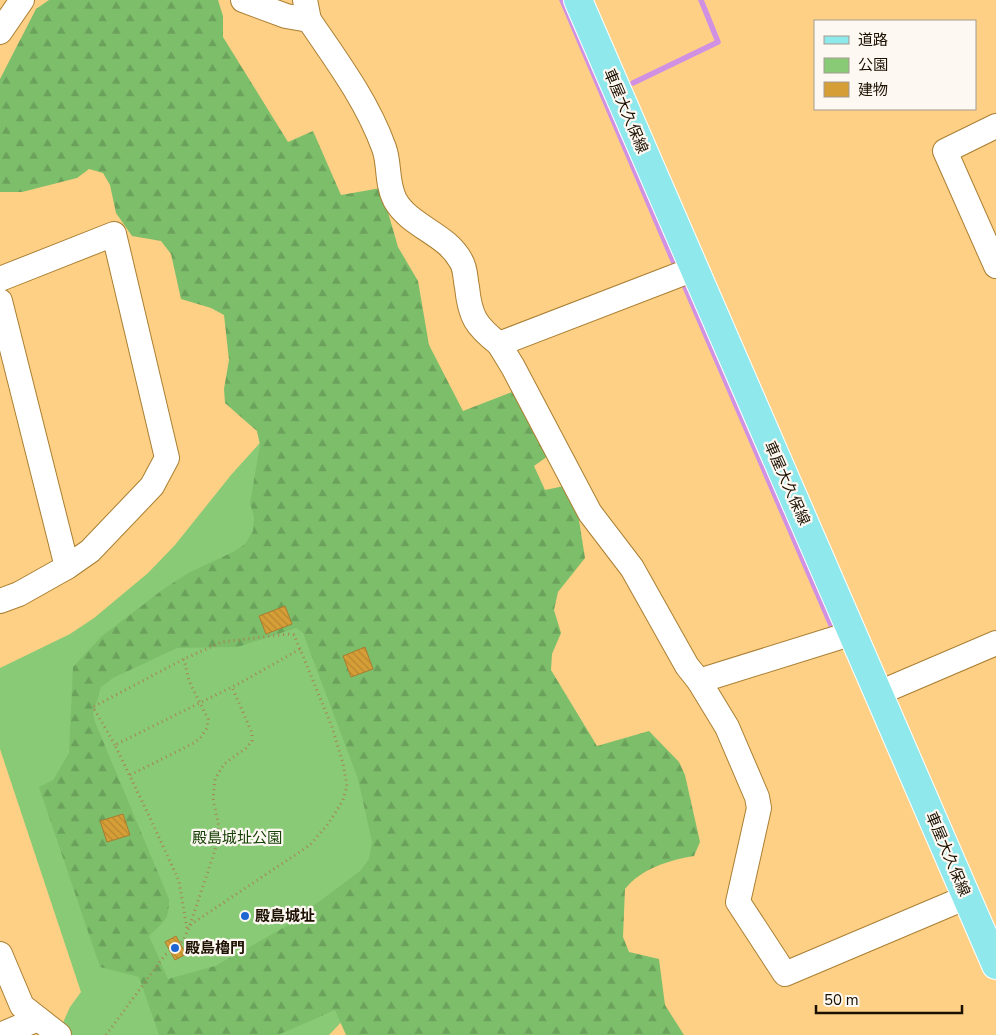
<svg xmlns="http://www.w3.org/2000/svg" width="996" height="1035" viewBox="0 0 996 1035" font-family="'Nunito Sans','Noto Sans JP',sans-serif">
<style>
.green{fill:#89ca77}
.forest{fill:url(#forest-firs);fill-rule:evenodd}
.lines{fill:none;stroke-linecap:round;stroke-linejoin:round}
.stream{stroke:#d191e3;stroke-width:5.5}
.building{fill:url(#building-back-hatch);stroke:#a87d31}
.minor-casing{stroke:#aa7f33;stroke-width:26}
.major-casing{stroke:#fff;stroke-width:30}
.path{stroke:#a68551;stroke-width:3;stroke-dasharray:1 4;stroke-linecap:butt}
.minor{stroke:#fff;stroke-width:24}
.major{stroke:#8ee8ec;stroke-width:28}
.poi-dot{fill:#1e67d2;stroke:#fdf8f1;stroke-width:2}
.labels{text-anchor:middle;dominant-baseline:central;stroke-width:4.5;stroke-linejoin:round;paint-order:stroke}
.street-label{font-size:15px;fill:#1c1000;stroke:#fdf8f1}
.park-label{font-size:15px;fill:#164106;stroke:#fdf8f1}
.poi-label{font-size:15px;font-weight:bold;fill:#1c1000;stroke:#fdf8f1;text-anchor:start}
</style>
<defs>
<pattern id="forest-firs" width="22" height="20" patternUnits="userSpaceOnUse" patternTransform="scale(1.25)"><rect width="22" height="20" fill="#7dbe6b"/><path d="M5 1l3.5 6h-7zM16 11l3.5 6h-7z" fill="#6ba25b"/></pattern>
<pattern id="building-back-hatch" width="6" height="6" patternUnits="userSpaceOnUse" patternTransform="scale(1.25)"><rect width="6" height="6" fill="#d69e37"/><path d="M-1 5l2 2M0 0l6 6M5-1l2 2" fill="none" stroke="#b7872f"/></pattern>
</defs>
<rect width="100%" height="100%" fill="#fed085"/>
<!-- green -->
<polygon class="green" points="277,424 466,891 329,1035 70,1035 61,1027 70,1007 81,992 0,749 0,668 70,634 94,618 148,573 175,545 231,475"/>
<!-- forest -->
<path class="forest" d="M49,0H218L223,16V37L288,142L313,131L341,195L381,188L398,247L418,281L429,345L463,411L517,390L548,456L534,466L545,490L569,485L578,514L585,558L558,592L554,610L561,633L552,654L551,670L597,746L649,731L679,762L685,775L700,842L694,856C669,860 641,869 625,889L623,937L629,952L659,959L665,1005L684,1035H346L335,1010L278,1035H159L139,977L100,967L39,787L53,780L69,753L73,667L102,636L165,588L190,572L233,552L245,544L253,531L254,517L250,503L260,445L257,431L225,403L224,389L229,360L224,315L211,308L181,299L171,254L161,241L132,236L116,213L110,185L103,173L89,169L77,178L22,192H0V79L36,9ZM296,628L303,633L358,779L372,842L369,859L360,871L285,927L215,966L168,979L149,936C164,921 169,921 169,899L95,722L93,714L101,687L113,678L177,648L238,647Z"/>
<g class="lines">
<!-- stream -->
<g class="stream">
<polyline points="562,0 677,270"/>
<polyline points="633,83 718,42 701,0"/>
<polyline points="682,280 834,632"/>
</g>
</g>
<!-- building -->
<g class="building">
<polygon points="285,606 292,624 266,634 259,616"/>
<polygon points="365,647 373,669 351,677 343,656"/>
<polygon points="123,814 130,835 107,842 100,821"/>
<polygon points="176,936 186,954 175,960 165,942"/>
</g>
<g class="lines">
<!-- minor casing -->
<g class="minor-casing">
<g id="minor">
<polyline points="243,0 286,16 309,20 305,0"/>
<path d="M309,20C337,61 367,101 384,148C390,164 386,182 395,200C410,227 446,233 461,261C466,269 465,279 467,287C470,317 476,326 499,344L694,269"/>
<polyline points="0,32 22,0"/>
<polyline points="996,126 945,151 996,266"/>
<polyline points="0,279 114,234 167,458 152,486 90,551 67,567 0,301"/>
<polyline points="499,344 513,367 590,513 632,568 687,666 699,681 727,727 757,797 759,808 738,902 785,974 967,897"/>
<polyline points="0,601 19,594 67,567"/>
<polyline points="699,681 853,633"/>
<polyline points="879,693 996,643"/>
<polyline points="0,954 22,1006 59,1035"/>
<polyline points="0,1035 38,1019"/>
</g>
</g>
<!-- major casing -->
<g class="major-casing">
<polyline id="major" points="578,0 996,965"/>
</g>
<!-- path -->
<g class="path">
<polyline points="115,745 93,707 184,659 222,642 288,634 294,635 300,649"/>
<polyline points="130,775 194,743 201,737 207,728 208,719 189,681 184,659"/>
<polyline points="190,925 216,847 219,828 213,798 215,779 224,764 246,748 252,741 252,733 232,687"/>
<polyline points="106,1035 165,955 183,941 190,925 310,845 328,824 343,800 347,786 343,763 332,727 300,649 240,683 115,745 151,820 179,881 187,929"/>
</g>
<!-- minor -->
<use href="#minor" class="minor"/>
<!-- major -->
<use href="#major" class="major"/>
</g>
<!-- markers -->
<g class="poi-dot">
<circle cx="245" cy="916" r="5"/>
<circle cx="175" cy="948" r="5"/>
</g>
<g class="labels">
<!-- street labels -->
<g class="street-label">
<text transform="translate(626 111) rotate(67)">車屋大久保線</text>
<text transform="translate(787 483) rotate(66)">車屋大久保線</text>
<text transform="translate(948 854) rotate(67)">車屋大久保線</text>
</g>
<!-- park labels -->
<g class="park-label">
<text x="237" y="838">殿島城址公園</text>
</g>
<!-- poi labels -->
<g class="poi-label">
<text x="255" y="916">殿島城址</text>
<text x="185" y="948">殿島櫓門</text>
</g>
</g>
<!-- legend -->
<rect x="814" y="20" width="162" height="90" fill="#fdf8f1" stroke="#a39b91"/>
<rect x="824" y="36" width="25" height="8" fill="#8ee8ec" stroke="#a39b91"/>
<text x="858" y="45" font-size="15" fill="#1c1000">道路</text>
<rect x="824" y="58" width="25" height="15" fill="#89ca77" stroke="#a39b91"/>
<text x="858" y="70" font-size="15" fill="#1c1000">公園</text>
<rect x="824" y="82" width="25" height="15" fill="#d69e37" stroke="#a39b91"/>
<text x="858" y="95" font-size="15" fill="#1c1000">建物</text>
<!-- scale -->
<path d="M816 1005v8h146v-8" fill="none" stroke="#1c1000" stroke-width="2.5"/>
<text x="824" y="1005" font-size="15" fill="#1c1000" stroke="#fdf8f1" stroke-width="4" paint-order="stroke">50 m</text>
</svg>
